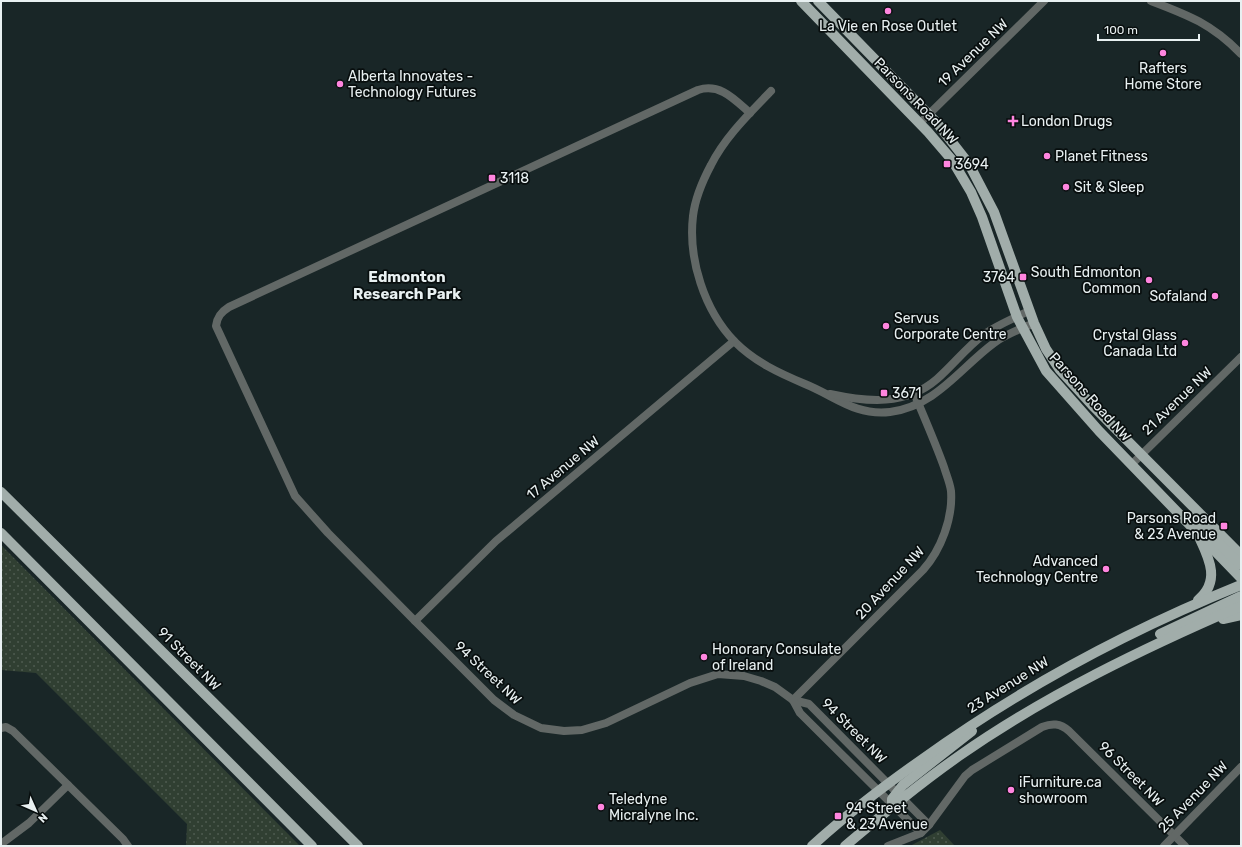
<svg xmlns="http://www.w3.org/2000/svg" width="1242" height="847" viewBox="0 0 1242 847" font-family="Rubik,sans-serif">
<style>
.grass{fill:url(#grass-dots)}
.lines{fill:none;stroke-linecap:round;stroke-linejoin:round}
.minor{stroke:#626866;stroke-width:8}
.major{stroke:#a1adaa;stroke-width:10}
.poi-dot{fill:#ff85df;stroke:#080e0e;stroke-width:1.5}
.labels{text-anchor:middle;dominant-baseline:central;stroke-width:3.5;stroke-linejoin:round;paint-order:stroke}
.poi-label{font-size:14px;fill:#e8f0f1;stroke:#080e0e;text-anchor:start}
.street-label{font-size:14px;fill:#e8f0f1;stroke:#080e0e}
.neighbourhood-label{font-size:15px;font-weight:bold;fill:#e8f0f1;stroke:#080e0e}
</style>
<defs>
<pattern id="grass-dots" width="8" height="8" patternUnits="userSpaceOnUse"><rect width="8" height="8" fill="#303f32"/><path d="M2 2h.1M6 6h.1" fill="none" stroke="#4e5b50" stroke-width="1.8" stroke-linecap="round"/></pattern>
</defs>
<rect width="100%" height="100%" fill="#192627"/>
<!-- grass -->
<g class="grass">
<polygon points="1,545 300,846 186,846 187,824 36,673 1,670"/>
<polygon points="940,830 955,846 910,846"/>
</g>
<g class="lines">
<!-- minor -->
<g class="minor">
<path d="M1151,1C1188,15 1212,24 1241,54"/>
<path d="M771,91C749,114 725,137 711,165C703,180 695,199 693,216C688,259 704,310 735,342C755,362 779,373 805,384C835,396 855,416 890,412C936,406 960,368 994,343C1006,334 1021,329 1034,323"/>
<path d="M750,113C734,99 720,83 698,90L229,307C221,312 217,317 216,326L295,496L328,533L415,621L494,700L514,715L541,728L564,731L582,730L606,723L690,683L718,674L744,676L761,681L775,687L793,700L809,704L929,825"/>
<polyline points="920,123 1044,1"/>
<path d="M830,394C867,402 906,406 937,379C953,365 966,348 983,335C997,325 1014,318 1029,311"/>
<polyline points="1132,464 1241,357"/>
<polyline points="415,621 496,541 734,341"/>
<path d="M793,700L923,570C941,550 953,518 951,491C950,483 946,474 944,467C935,442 924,417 914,393"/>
<polyline points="793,700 800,713 921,833"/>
<polyline points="1,728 6,727 13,731 123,839 128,846"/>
<polyline points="1,844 29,823 68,785"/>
<path d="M888,846L921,833L929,825L965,776L972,770L1042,727C1052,723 1060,723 1069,731L1185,846"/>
<polyline points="1164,846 1241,767"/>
</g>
<!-- major -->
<g class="major">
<polyline points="801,1 928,132 952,160 971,192 982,217 1017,317 1046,371 1099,431 1241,578"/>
<polyline points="818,1 937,123 969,164 994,212 1034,323 1046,349 1060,370 1092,405 1241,555"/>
<polyline points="1,492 358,846"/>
<polyline points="1192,517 1241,565"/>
<polyline points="1,533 312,846"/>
<path d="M1198,600C1220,582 1210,560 1200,539"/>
<polyline points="1223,619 1241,615"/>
<polyline points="1160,634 1241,596"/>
<polyline points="892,806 892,799 903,785 972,731"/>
<path d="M812,846C846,815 884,786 921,760C1021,688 1127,631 1241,585"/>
<path d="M845,846C882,815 919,784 959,756C1046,695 1144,648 1241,606"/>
</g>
</g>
<!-- markers -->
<g class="poi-dot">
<circle cx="888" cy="11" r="4"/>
<circle cx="1163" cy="53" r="4"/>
<circle cx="340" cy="84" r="4"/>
<path d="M1011 115h4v4h4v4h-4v4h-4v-4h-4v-4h4z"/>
<circle cx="1047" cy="156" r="4"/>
<rect x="943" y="160" width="8" height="8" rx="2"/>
<rect x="488" y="174" width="8" height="8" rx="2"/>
<circle cx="1066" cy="187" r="4"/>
<rect x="1019" y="273" width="8" height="8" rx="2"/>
<circle cx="1149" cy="280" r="4"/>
<circle cx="1215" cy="296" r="4"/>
<circle cx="886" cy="326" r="4"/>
<circle cx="1185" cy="343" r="4"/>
<rect x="880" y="389" width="8" height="8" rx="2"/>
<rect x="1220" y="522" width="8" height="8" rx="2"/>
<circle cx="1106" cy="569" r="4"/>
<circle cx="704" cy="657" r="4"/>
<circle cx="1011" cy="790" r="4"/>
<circle cx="601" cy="807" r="4"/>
<rect x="834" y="812" width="8" height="8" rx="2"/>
</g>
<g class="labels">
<!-- poi labels -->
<g class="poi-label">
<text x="888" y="26" text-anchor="middle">La Vie en Rose Outlet</text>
<text x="1163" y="68" text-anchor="middle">Rafters<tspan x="1163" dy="16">Home Store</tspan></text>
<text x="348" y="76">Alberta Innovates -<tspan x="348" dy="16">Technology Futures</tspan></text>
<text x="1021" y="121">London Drugs</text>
<text x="1055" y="156">Planet Fitness</text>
<text x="955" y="164">3694</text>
<text x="500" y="178">3118</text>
<text x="1074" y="187">Sit &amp; Sleep</text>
<text x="1141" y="272" text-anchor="end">South Edmonton<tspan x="1141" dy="16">Common</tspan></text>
<text x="1015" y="277" text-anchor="end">3764</text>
<text x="1207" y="296" text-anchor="end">Sofaland</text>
<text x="894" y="318">Servus<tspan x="894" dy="16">Corporate Centre</tspan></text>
<text x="1177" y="335" text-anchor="end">Crystal Glass<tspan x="1177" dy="16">Canada Ltd</tspan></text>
<text x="892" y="393">3671</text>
<text x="1216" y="518" text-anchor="end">Parsons Road<tspan x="1216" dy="16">&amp; 23 Avenue</tspan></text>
<text x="1098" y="561" text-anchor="end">Advanced<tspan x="1098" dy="16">Technology Centre</tspan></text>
<text x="712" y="649">Honorary Consulate<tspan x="712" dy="16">of Ireland</tspan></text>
<text x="1019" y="782">iFurniture.ca<tspan x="1019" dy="16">showroom</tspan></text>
<text x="609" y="799">Teledyne<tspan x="609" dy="16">Micralyne Inc.</tspan></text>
<text x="846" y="808">94 Street<tspan x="846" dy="16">&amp; 23 Avenue</tspan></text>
</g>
<!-- street labels -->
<g class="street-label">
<text transform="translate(973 53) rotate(-44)">19 Avenue NW</text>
<text transform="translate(916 101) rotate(46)">Parsons Road NW</text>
<text transform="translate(1090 397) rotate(48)">Parsons Road NW</text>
<text transform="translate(1177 401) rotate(-44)">21 Avenue NW</text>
<text transform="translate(563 468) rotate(-40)">17 Avenue NW</text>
<text transform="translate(890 583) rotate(-47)">20 Avenue NW</text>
<text transform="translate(189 659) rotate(45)">91 Street NW</text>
<text transform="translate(488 673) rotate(43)">94 Street NW</text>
<text transform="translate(1008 685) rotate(-32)">23 Avenue NW</text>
<text transform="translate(854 731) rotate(45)">94 Street NW</text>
<text transform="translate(1131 774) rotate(45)">96 Street NW</text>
<text transform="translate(1193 797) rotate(-46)">25 Avenue NW</text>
</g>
<!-- neighbourhood labels -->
<g class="neighbourhood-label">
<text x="407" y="277">Edmonton<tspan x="407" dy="17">Research Park</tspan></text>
</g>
</g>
<!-- border -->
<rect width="1242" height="847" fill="none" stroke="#e8f0f1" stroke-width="4"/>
<!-- north arrow -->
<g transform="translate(36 811) rotate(135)" stroke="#080e0e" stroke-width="3" paint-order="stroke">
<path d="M0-3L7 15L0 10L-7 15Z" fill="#e8f0f1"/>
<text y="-6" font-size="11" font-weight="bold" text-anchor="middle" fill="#e8f0f1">N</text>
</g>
<!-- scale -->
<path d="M1098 34v6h101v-6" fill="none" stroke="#e8f0f1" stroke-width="2"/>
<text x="1104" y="34" font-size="12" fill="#e8f0f1" stroke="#080e0e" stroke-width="3" paint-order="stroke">100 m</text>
</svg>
